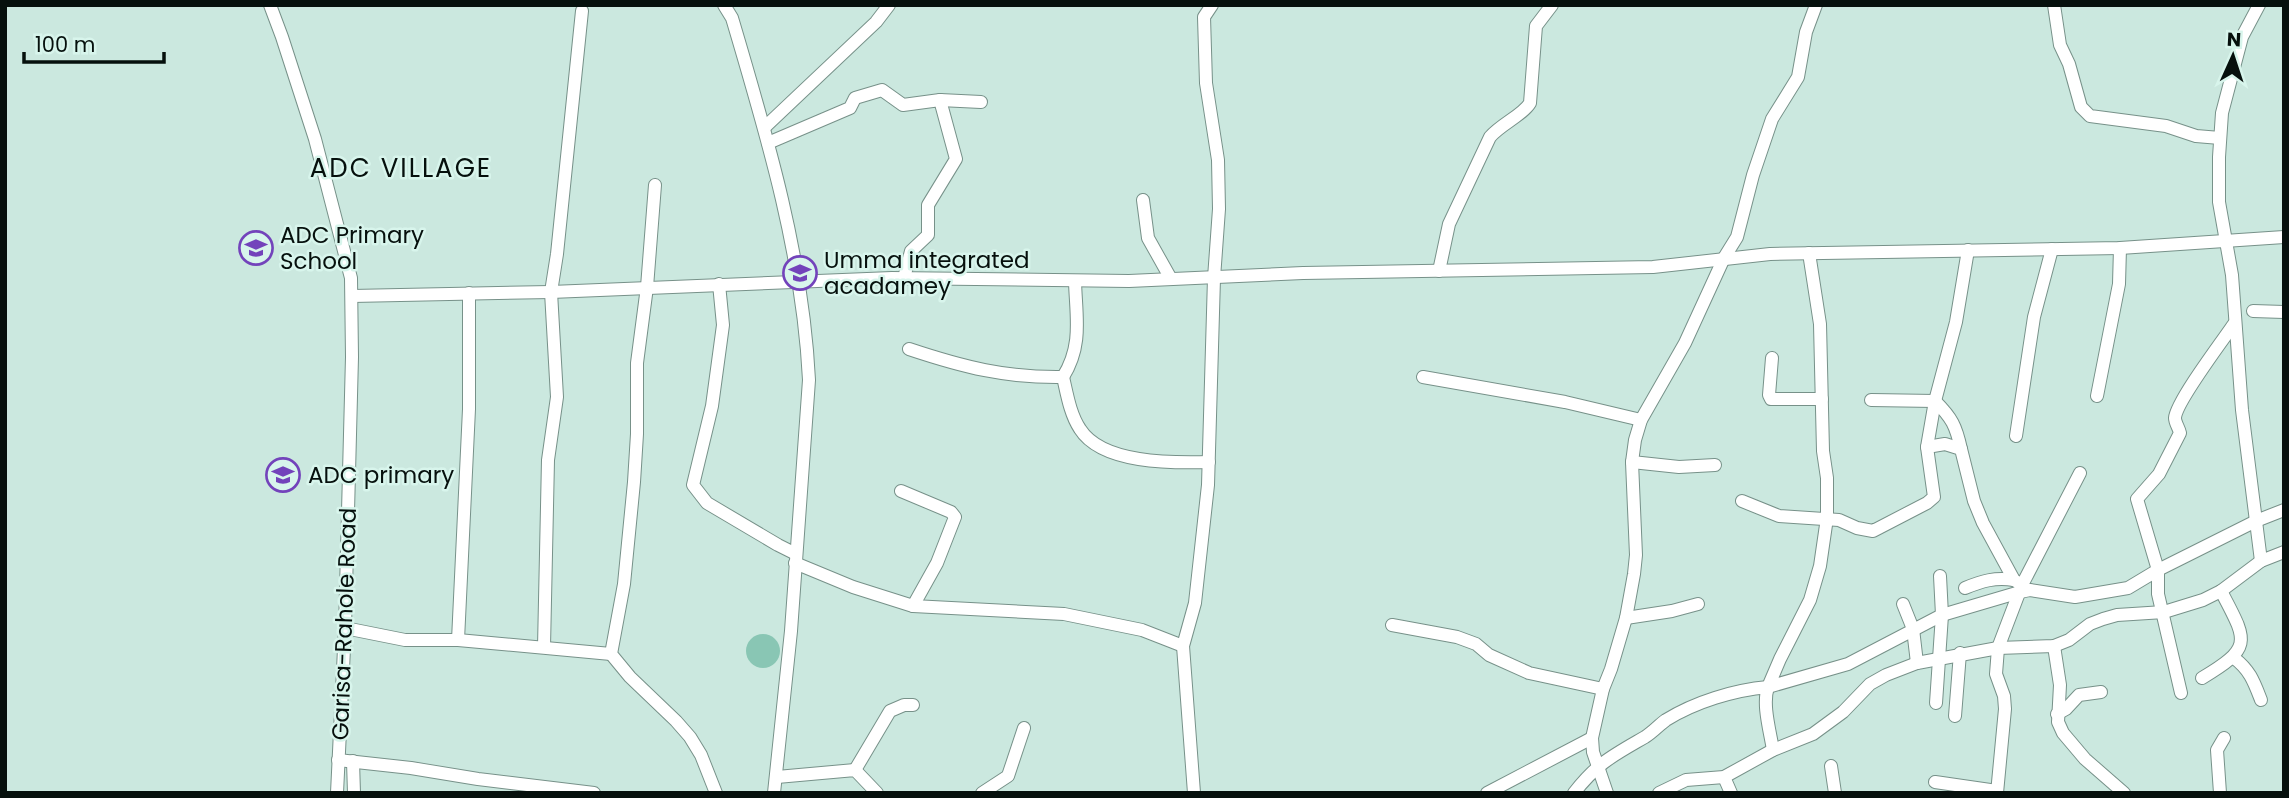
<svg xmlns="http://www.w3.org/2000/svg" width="2289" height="798" viewBox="0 0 2289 798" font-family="Poppins,sans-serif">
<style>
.green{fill:#89c6b4}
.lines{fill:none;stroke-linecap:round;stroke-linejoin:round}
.minor-casing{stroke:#779189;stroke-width:14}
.minor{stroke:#fff;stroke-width:12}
.labels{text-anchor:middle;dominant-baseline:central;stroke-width:5;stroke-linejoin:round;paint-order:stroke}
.poi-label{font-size:23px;fill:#06100d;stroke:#d8f5ec;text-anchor:start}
.street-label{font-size:23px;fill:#06100d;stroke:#d8f5ec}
.quarter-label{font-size:26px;letter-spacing:2px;fill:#06100d;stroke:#d8f5ec}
</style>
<rect width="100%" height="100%" fill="#cbe8df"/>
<!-- green -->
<circle class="green" cx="763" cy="651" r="17"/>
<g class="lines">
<!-- minor casing -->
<g class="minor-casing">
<g id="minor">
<polyline points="270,5 282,37 315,139 351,278 352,357 345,628 337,793"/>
<path d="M724,5L732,18C767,136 803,256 809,380L791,631L774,793"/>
<polyline points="2054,5 2060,45 2069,64 2081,107 2090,116 2166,126 2196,136 2220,138"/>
<polyline points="2259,5 2242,37 2222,113 2219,157 2219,202 2232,275 2242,410 2261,561"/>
<polyline points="940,100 981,102"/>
<polyline points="765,127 876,22 889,5"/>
<polyline points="768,143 850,108 855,98 882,90 903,105 940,100 956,159 928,205 928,235 911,251 904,278"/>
<polyline points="655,185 647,287 637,363 637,434 634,482 624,584 611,654 630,677 676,721 690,737 701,755 716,793"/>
<polyline points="1143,200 1148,238 1171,279"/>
<polyline points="1809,253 1820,324 1823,451 1827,478 1827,518 1820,566 1810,600 1780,659 1768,687 1848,664 1942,615 2020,592 2030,590 2075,597 2128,588 2158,570 2256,521 2284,510"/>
<path d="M1439,271L1449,224L1490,137C1501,124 1523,115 1530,103L1536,26L1552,5"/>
<polyline points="719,284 723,325 712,406 693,485 707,503 778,545 796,554"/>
<polyline points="352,296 551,292 892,278 1129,281 1303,273 1653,267 1770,254 2120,248 2284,237"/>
<polyline points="2253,311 2284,312"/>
<path d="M909,349C963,367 1006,378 1063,377C1083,345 1076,317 1075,281"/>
<polyline points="1772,358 1769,395 1771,399 1822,399"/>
<path d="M1063,377C1067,394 1070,414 1080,429C1102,464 1172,463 1209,462"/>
<polyline points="1423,377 1565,402 1641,420"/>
<polyline points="2097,396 2119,284 2120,248"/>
<path d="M1871,400L1935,401C1952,418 1956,426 1961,449"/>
<polyline points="2016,436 2034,317 2052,249"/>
<polyline points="1927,447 1945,444 1961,449 1974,501 1983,523 2014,580 2022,585"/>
<polyline points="1632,462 1679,467 1715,465"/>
<polyline points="901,491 951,512 955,517 937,563 913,606"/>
<polyline points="1742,501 1779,516 1839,520 1857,528 1873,531 1927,503 1934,497 1927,447 1935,401 1956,322 1968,250"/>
<polyline points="795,563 853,587 913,606 1064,614 1142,630 1183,646"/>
<path d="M1965,588C1982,581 1995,577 2014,580"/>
<polyline points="1903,604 1913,629 1917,663"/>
<polyline points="1626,618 1672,611 1698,604"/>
<polyline points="1392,625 1457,637 1476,644 1489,655 1529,673 1603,689"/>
<polyline points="345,628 405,640 458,640 611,654"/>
<polyline points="458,640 469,409 469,293"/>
<polyline points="2054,646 2060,685 2058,722 2063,733 2085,759 2124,793"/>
<polyline points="544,647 548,460 557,397 551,292 557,254 582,11"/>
<path d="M2234,658C2250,670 2254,682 2261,700"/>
<path d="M2202,678C2254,647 2247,641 2221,591"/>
<path d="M2181,693L2158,594V570L2137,499L2159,474L2180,433C2179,428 2175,423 2175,418C2176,402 2223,340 2234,324"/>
<polyline points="1936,703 1942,615 1940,576"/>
<polyline points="2057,714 2066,709 2079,695 2101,692"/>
<polyline points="1955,716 1960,653"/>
<polyline points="338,760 411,768 478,779 594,793"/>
<polyline points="353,761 354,793"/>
<polyline points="1831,766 1835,793"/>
<polyline points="855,770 890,711 904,705 913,705"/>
<polyline points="777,777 855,770 877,793"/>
<polyline points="1724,777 1731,793"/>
<polyline points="1935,782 1997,791"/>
<polyline points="982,793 1008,776 1024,728"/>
<polyline points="1194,793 1183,646 1195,603 1208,485 1214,278 1219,209 1218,160 1206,83 1204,17 1212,5"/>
<polyline points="1487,793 1592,738"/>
<path d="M1574,793C1597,763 1614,755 1645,737C1653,732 1659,725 1666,720C1695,702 1734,690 1768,687C1762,704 1770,731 1773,750"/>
<polyline points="1607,793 1593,752 1592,738 1603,689 1611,669 1626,618 1634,574 1636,555 1632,462 1635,440 1641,420 1685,343 1724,258 1737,237 1753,175 1772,119 1798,77 1806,32 1816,5"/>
<polyline points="1659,793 1686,780 1724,777 1773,750 1813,734 1843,712 1870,684 1886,675 1917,663 1998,648 2054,646 2069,640 2090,624 2103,619 2117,615 2164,612 2203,600 2221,591 2261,561 2284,552"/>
<polyline points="1997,793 2005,709 2004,696 1996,674 1998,648 2022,585 2080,473"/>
<polyline points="2220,793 2217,750 2224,738"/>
</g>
</g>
<!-- minor -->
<use href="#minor" class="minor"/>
</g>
<!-- icons -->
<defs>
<g id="school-ring" transform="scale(1.75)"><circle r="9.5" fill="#d8f5ec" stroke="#7343bb" stroke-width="1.5"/><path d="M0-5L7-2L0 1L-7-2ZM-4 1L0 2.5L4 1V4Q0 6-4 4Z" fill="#7343bb"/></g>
</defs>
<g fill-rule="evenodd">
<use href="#school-ring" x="256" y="248"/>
<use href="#school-ring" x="800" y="273"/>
<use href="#school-ring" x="283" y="475"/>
</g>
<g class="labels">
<!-- poi labels -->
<g class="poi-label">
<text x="280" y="235">ADC Primary<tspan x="280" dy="26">School</tspan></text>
<text x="824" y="260">Umma integrated<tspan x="824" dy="26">acadamey</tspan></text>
<text x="308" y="475">ADC primary</text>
</g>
<!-- street labels -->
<g class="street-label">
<text transform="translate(344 624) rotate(-88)">Garisa-Rahole Road</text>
</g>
<!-- quarter labels -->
<g class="quarter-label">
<text x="401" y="168">ADC VILLAGE</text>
</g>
</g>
<!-- border -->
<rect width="2289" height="798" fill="none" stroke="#06100d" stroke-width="14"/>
<!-- north arrow -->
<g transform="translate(2233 56) rotate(3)" stroke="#d8f5ec" stroke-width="5" paint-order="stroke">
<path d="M0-5L12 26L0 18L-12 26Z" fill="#06100d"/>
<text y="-10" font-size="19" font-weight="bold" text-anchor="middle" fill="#06100d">N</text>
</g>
<!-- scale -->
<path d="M24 52v10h140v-10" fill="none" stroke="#06100d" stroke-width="3.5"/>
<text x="35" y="52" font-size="21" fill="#06100d" stroke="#d8f5ec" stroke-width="5" paint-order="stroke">100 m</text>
</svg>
